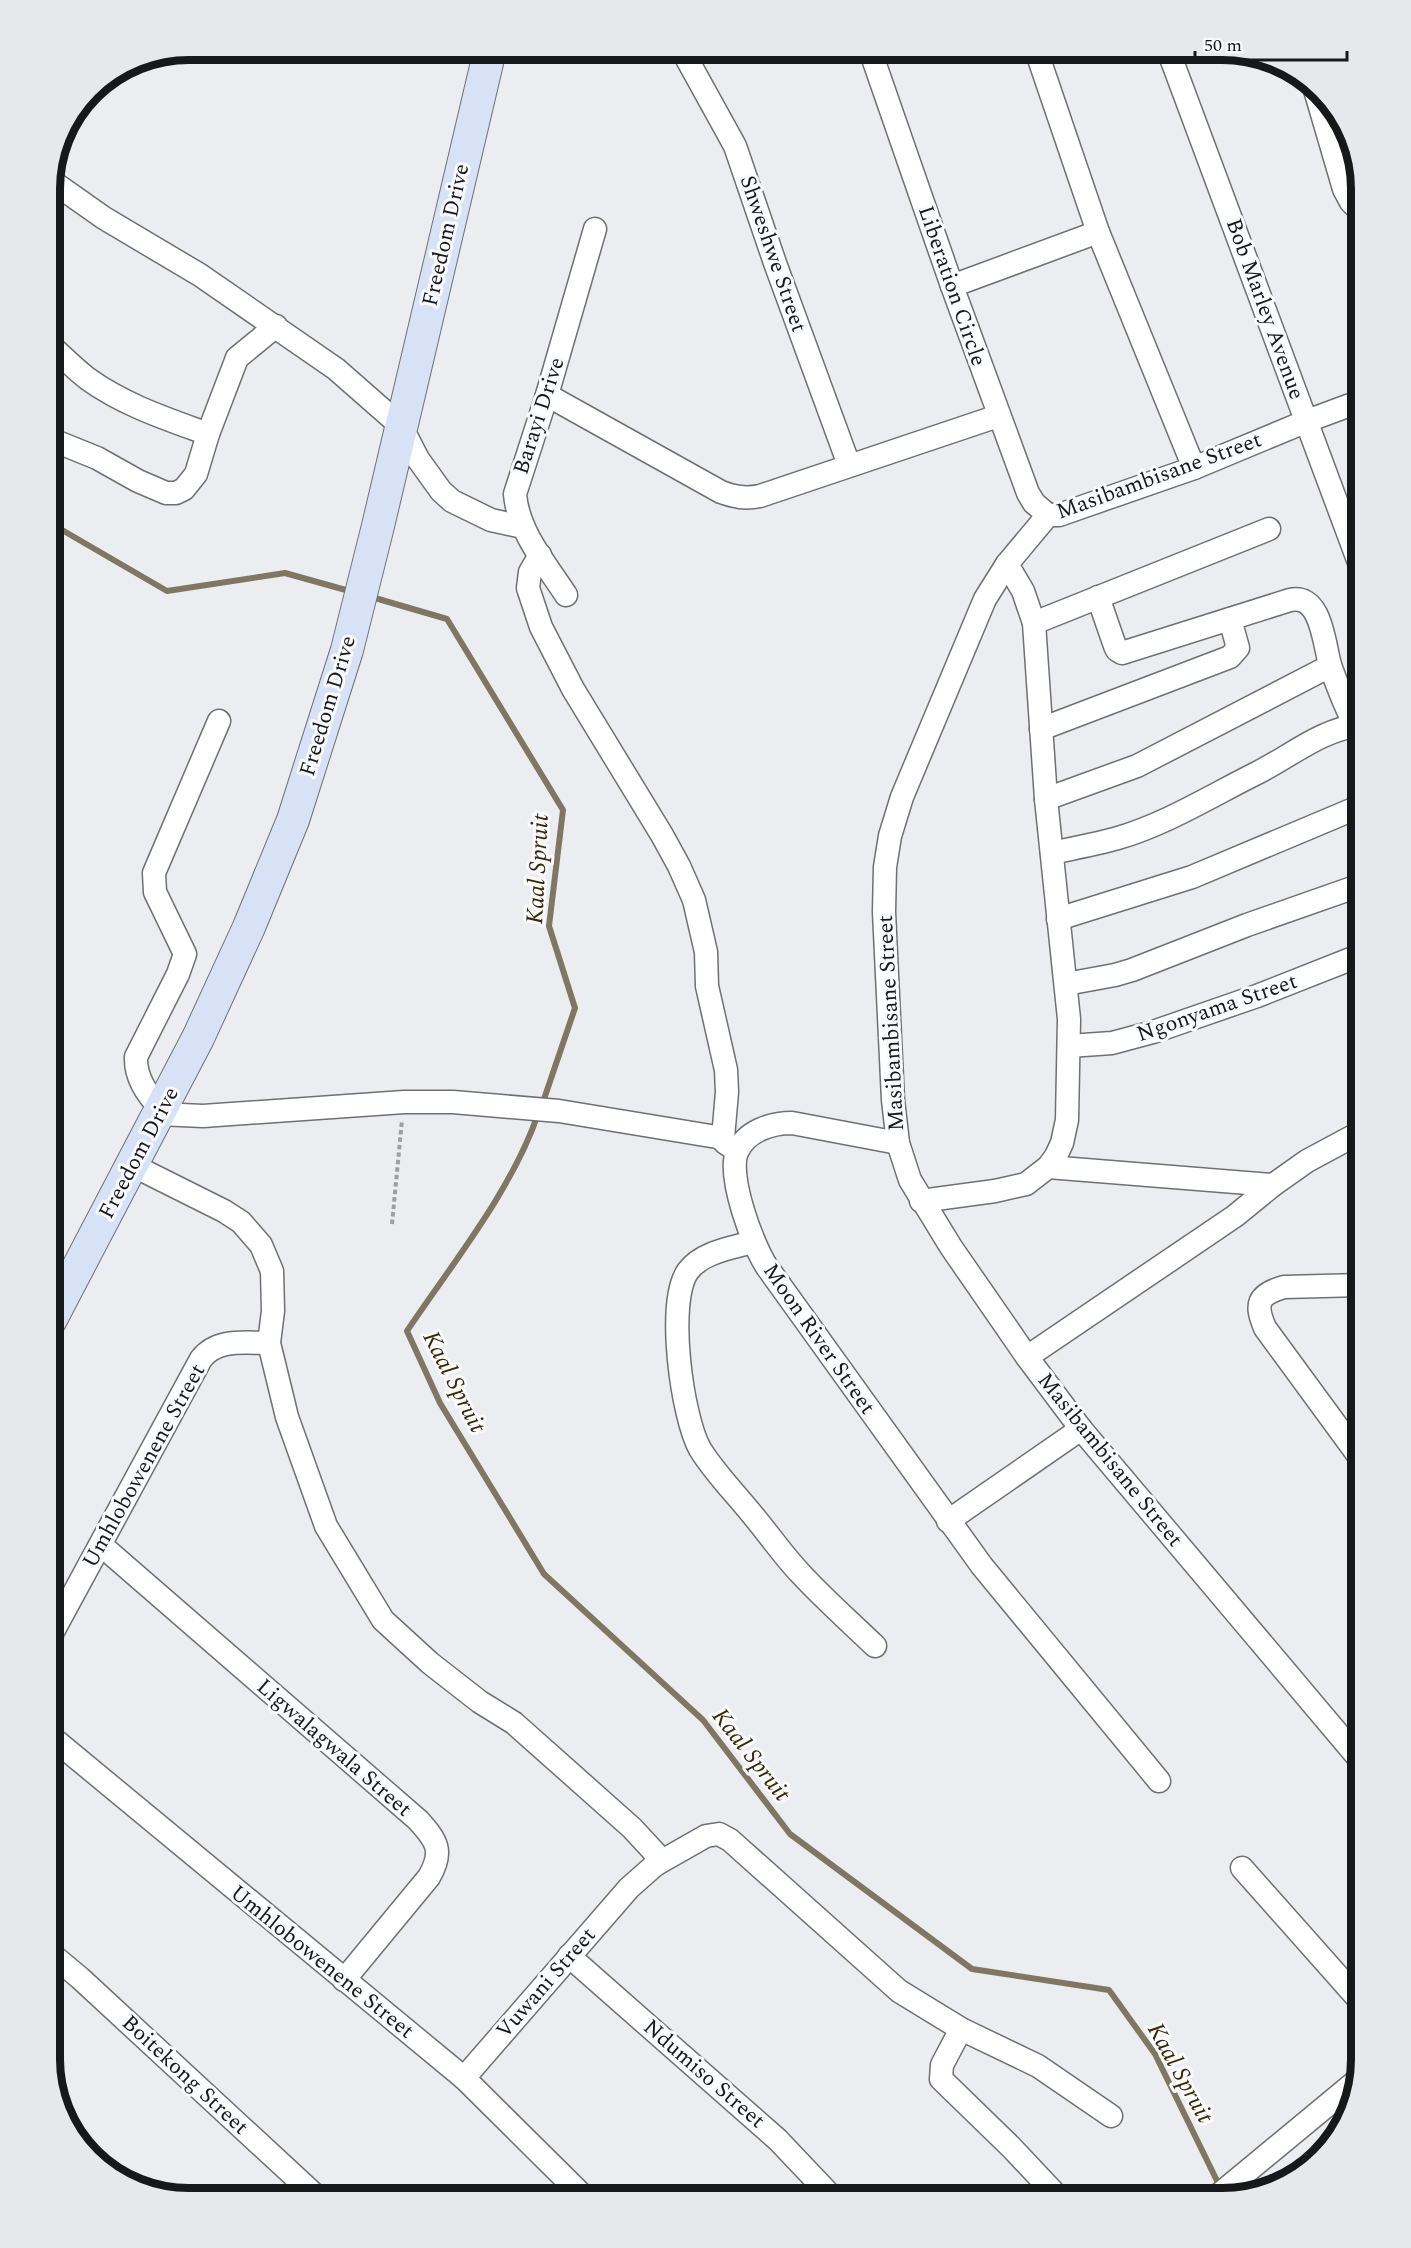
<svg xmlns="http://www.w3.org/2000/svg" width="1411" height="2248" viewBox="0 0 1411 2248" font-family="Spectral,serif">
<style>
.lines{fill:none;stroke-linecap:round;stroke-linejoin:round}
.stream{stroke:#807664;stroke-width:6}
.street-casing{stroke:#6e7073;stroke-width:25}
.secondary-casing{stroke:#6e7073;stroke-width:34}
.path{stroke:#9d9fa1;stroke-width:4;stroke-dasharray:4.5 3;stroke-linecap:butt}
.street{stroke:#fff;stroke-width:22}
.secondary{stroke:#d7e2f7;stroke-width:32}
.labels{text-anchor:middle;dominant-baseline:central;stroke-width:6;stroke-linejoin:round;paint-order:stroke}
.street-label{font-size:22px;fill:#171819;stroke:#f8fafd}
.water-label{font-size:24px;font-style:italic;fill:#392903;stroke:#f8fafd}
.rim{fill:none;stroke:#171819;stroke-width:8}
</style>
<rect width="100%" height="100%" fill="#ebedf0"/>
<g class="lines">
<!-- stream -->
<g class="stream">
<polyline points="50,523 167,591 285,573 353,592"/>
<polyline points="368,596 447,619 563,810 549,926 575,1008 542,1105"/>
<path d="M538,1114C512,1190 452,1264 407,1331L440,1403L544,1574L703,1720L790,1834L972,1969L1109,1990L1155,2054L1221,2189"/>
</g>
<!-- street casing -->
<g class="street-casing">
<g id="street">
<polyline points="682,50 735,146 775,263 849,465"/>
<polyline points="870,50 952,286 1028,493 1034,503 1048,515"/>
<polyline points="1036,50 1098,232 1194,468"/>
<polyline points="1168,50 1361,568"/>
<polyline points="1315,90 1344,189 1351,202 1361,212"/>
<polyline points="50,180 104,218 200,275 336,369 401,426 418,459 441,491 452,501 491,520 523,527"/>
<polyline points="952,286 1098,232"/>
<path d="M50,345C62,356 75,369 88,379C124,405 167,419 208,434"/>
<path d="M547,395L721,492C735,497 745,499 760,496L998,416"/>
<polyline points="50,439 97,458 138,481 166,493 176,493 184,489 196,474 208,434 237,358 276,326"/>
<polyline points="1048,515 1007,564 985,599 902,797 890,836 885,867 884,912 893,1100 898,1143 910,1180 951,1247 1027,1357 1081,1429 1361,1761"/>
<polyline points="1048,515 1059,515 1194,468 1307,421 1361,401"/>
<polyline points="540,555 530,572 528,588 541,627 573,689 662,835 679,866 694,900 706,952 707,986 726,1070 727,1092 723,1138 724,1142 737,1151"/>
<path d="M566,595C546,564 518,532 515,494L547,395L595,229"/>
<path d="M1098,597L1115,646L1117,650L1122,653L1290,600C1323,593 1324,648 1331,668C1339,690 1349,716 1361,736"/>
<polyline points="1034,623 1269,529"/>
<polyline points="1041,729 1230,657 1238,648 1230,619"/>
<polyline points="1046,799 1137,766 1330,666"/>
<path d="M1052,853C1074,848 1097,844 1118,838C1166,824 1211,796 1255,774C1290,757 1321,729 1361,725"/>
<polyline points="1058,919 1192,877 1361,806"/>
<polyline points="1066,984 1115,975 1132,970 1247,925 1361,885"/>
<polyline points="1069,1046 1112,1043 1153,1032 1257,996 1361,955"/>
<path d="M162,1110C148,1096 135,1078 136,1057L178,974L185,954L155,892L154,873L219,721"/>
<polyline points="159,1114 203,1116 404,1102 453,1102 559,1111 723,1138"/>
<path d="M898,1143L792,1123C771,1123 746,1131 737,1152C727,1176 753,1246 767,1267L982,1566L1159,1781"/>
<polyline points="132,1165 224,1211 241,1222 261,1245 272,1271 273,1311 269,1343 287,1417 326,1526 383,1620 430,1663 480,1702 514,1723 632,1828 657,1855 655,1865"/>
<polyline points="1048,1167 1273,1185"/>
<polyline points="921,1201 995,1191 1026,1184 1048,1167 1056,1156 1062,1143 1067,1120 1069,1019 1046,799 1034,623 1023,591 1007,564"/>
<path d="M753,1242C732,1248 702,1252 688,1271C666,1302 682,1417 700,1449C714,1472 734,1492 751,1513C768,1533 782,1554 800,1573C824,1599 850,1622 875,1646"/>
<polyline points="1027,1357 1235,1216 1273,1185 1307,1161 1361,1132"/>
<path d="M1361,1459L1265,1328C1255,1304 1257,1295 1284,1287L1361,1285"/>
<polyline points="948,1521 1081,1429"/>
<path d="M101,1545L418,1820C437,1841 444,1851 429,1877L344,1980"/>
<path d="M50,1637L201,1359C217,1338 245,1343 269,1343"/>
<polyline points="50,1736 464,2078 585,2198"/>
<polyline points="1242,1868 1361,2002"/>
<polyline points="50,1953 80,1978 318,2198"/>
<polyline points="569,1956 778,2140 833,2198"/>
<polyline points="961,2029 942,2065 941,2079 1011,2147 1059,2198"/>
<polyline points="464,2078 629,1888 655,1865 706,1836 719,1834 730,1840 899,1991 961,2029 1038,2066 1111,2116"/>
<polyline points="1215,2198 1354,2083"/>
</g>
</g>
<!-- secondary casing -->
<g class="secondary-casing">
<polyline id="secondary" points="50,1321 198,1038 249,927 293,820 347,650 378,526 490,50"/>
</g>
<!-- path -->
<polyline class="path" points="392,1224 402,1120"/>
<!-- street -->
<use href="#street" class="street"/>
<!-- secondary -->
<use href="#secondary" class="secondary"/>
</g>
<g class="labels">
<!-- street labels -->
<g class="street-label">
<text transform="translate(446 235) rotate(-77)">Freedom Drive</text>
<text transform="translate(773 254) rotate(71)">Shweshwe Street</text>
<text transform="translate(952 286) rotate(71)">Liberation Circle</text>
<text transform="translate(1265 309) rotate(70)">Bob Marley Avenue</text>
<text transform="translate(539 416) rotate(-72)">Barayi Drive</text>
<text transform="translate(1159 476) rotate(-20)">Masibambisane Street</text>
<text transform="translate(328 706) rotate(-73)">Freedom Drive</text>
<text transform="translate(1217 1008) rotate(-19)">Ngonyama Street</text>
<text transform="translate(891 1023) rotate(-93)">Masibambisane Street</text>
<text transform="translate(139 1153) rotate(-62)">Freedom Drive</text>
<text transform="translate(819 1339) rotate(55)">Moon River Street</text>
<text transform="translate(1110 1460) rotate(51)">Masibambisane Street</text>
<text transform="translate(144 1466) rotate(-61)">Umhlobowenene Street</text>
<text transform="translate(334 1748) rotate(41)">Ligwalagwala Street</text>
<text transform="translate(322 1962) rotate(39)">Umhlobowenene Street</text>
<text transform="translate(546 1983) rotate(-49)">Vuwani Street</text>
<text transform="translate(704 2074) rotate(41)">Ndumiso Street</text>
<text transform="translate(185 2075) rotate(43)">Boitekong Street</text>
</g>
<!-- water labels -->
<g class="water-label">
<text transform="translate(538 869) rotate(-87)">Kaal Spruit</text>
<text transform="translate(454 1382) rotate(63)">Kaal Spruit</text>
<text transform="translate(751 1755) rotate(52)">Kaal Spruit</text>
<text transform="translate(1180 2073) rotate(61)">Kaal Spruit</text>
</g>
</g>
<!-- crop -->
<path d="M0 0H1411V2248H0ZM189 60H1222A129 129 0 0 1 1351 189V2059A129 129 0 0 1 1222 2188H189A129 129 0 0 1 60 2059V189A129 129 0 0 1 189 60Z" fill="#e6e8eb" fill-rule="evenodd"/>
<path class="rim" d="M189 60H1222A129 129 0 0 1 1351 189V2059A129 129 0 0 1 1222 2188H189A129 129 0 0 1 60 2059V189A129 129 0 0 1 189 60Z"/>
<!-- scale -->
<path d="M1195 51v9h152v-9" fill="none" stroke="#171819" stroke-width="3"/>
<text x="1204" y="51" font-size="18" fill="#171819" stroke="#f8fafd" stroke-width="4.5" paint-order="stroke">50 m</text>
</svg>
